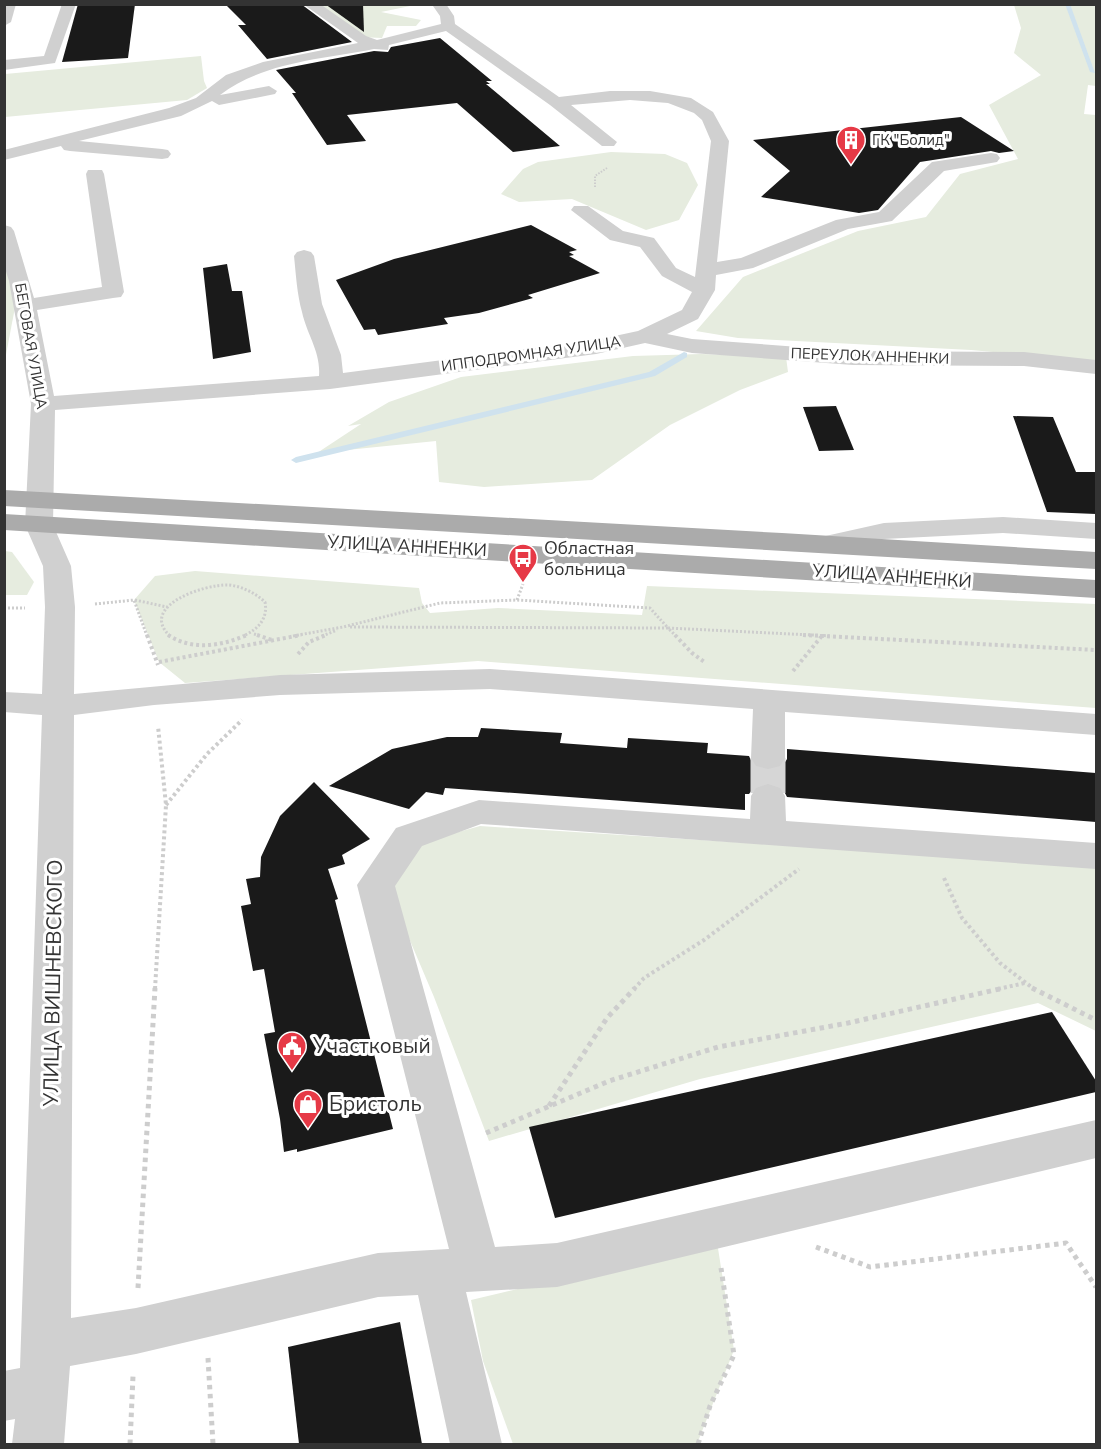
<svg xmlns="http://www.w3.org/2000/svg" width="1101" height="1449" viewBox="0 0 1101 1449" font-family="'Nunito Sans',sans-serif">
<style>
.green{fill:#e6ecdf}
.lines{fill:none;stroke-linecap:round;stroke-linejoin:round}
.stream{fill:#cfe2ee;fill-rule:evenodd}
.building{fill:#1a1a1a}
.minor-tunnel{stroke:#d6d6d6;stroke-width:35;stroke-dasharray:35 17;stroke-linecap:butt}
.path-far3{stroke:#cdcdcd;stroke-width:2;stroke-dasharray:1.5 1.5;stroke-linecap:butt}
.path-far2{stroke:#cdcdcd;stroke-width:3;stroke-dasharray:2 2;stroke-linecap:butt}
.path-far1{stroke:#cdcdcd;stroke-width:4;stroke-dasharray:3 3;stroke-linecap:butt}
.path{stroke:#cdcdcd;stroke-width:5;stroke-dasharray:4.5 4.5;stroke-linecap:butt}
.minor{fill:#d0d0d0;fill-rule:evenodd}
.major{fill:#ababab;fill-rule:evenodd}
.labels{text-anchor:middle;dominant-baseline:central;stroke-width:6;stroke-linejoin:round;paint-order:stroke}
.far-poi-label{font-size:15px;fill:#333;stroke:#fff;text-anchor:start}
.far-street-label{font-size:15px;fill:#333;stroke:#fff}
.street-label{font-size:18px;fill:#333;stroke:#fff}
.poi-label{font-size:18px;fill:#333;stroke:#fff;text-anchor:start}
.near-street-label{font-size:21px;fill:#333;stroke:#fff}
.near-poi-label{font-size:21px;fill:#333;stroke:#fff;text-anchor:start}
</style>
<rect width="100%" height="100%" fill="#fff"/>
<!-- green -->
<g class="green">
<polygon points="315,5 415,5 381,12 421,20 416,26 387,26 382,38 360,37"/>
<polygon points="1014,5 1096,5 1096,86 1088,85 1084,114 1096,115 1096,361 971,350 738,338 696,331 743,277 858,231 926,217 960,174 1018,159 989,105 1041,75 1014,53 1021,28"/>
<polygon points="201,56 204,81 207,88 187,100 5,117 5,74"/>
<polygon points="611,152 665,154 687,163 698,185 679,220 646,230 572,199 519,202 501,194 523,169 538,162"/>
<polygon points="5,250 20,281 5,360"/>
<polygon points="701,354 786,357 788,372 740,390 670,425 592,480 484,487 439,482 436,441 317,453 361,424 348,426 389,402 461,377 633,356"/>
<polygon points="5,551 12,552 34,582 27,595 5,595"/>
<polygon points="195,571 419,588 422,603 430,613 498,608 642,615 647,586 1096,604 1096,708 478,661 185,683 159,662 134,600 155,576"/>
<polygon points="480,826 1096,865 1096,1031 1038,1003 700,1079 489,1141 434,997 388,889 415,844"/>
<polygon points="717,1242 734,1350 697,1444 513,1444 483,1361 471,1300"/>
</g>
<g class="lines">
<!-- stream -->
<g class="stream">
<polygon points="1065,4 1070,4 1095,73 1090,72"/>
<polygon points="684,352 687,353 687,357 655,376 296,463 291,460 296,457 649,372"/>
</g>
</g>
<!-- building -->
<g class="building">
<polygon points="78,4 135,4 128,58 62,62"/>
<polygon points="225,4 301,4 352,42 267,59 238,25 246,25"/>
<polygon points="325,4 363,4 364,32"/>
<polygon points="440,38 492,81 486,81 490,84 486,84 560,146 513,152 457,103 347,115 366,141 327,145 292,93 296,93 276,70 374,51 388,52 391,47"/>
<polygon points="961,117 1014,151 999,153 991,151 920,162 878,210 859,213 761,197 790,171 753,140"/>
<polygon points="531,225 577,250 569,252 574,255 569,256 600,273 528,295 533,298 479,313 444,318 448,324 378,335 375,329 364,330 336,280 394,259"/>
<polygon points="227,264 232,291 242,291 251,352 213,359 203,268"/>
<polygon points="836,406 854,450 819,451 803,407"/>
<polygon points="1013,416 1053,417 1076,472 1096,472 1096,514 1047,512"/>
<polygon points="481,728 562,733 560,743 627,748 628,738 708,743 707,753 749,756 754,767 767,771 782,767 787,759 787,749 1096,773 1096,822 787,797 782,787 769,782 755,786 749,794 745,794 745,810 445,788 443,795 426,792 409,809 329,786 392,749 447,737 478,737"/>
<polygon points="314,782 370,839 342,855 345,864 328,869 338,899 335,900 393,1129 297,1152 297,1149 284,1152 280,1119 264,1034 275,1032 264,969 253,971 241,906 251,904 246,879 260,877 261,857 280,816"/>
<polygon points="1052,1012 1096,1081 1096,1092 555,1218 529,1127"/>
<polygon points="400,1322 422,1444 299,1444 288,1347"/>
</g>
<g class="lines">
<!-- minor-tunnel -->
<polyline class="minor-tunnel" points="768,758 768,796"/>
<!-- path-far3 -->
<polyline class="path-far3" points="595,187 595,176 607,168"/>
<!-- path-far2 -->
<g class="path-far2">
<polyline points="135,600 167,607"/>
<polyline points="517,600 523,584"/>
<polyline points="95,604 134,600 147,636"/>
<polyline points="4,608 25,608"/>
<polyline points="350,627 668,628 676,636"/>
<polyline points="254,634 261,636"/>
<path d="M170,636C138,606 205,584 228,585C242,586 255,593 265,602C268,618 259,629 243,636"/>
<polyline points="293,636 343,627 440,603 517,600 650,608 668,628 832,636"/>
<polyline points="322,636 337,630"/>
</g>
<!-- path-far1 -->
<g class="path-far1">
<polyline points="147,635 158,665"/>
<path d="M168,635C193,651 221,646 247,635"/>
<polyline points="257,635 272,640"/>
<polyline points="675,635 692,653 706,663"/>
<polyline points="803,635 1096,650"/>
<polyline points="298,654 309,642 326,635"/>
<polyline points="159,662 301,635"/>
<polyline points="793,671 821,637"/>
<polyline points="166,805 207,754 242,720"/>
<polyline points="944,878 962,918 1000,963 1034,989"/>
<polyline points="155,989 166,805 158,726"/>
<polyline points="634,989 644,978 704,940 799,869"/>
<polyline points="998,989 1025,983"/>
</g>
<!-- path -->
<g class="path">
<polyline points="1032,988 1096,1020"/>
<polyline points="549,1106 607,1018 635,988"/>
<polyline points="486,1133 609,1081 718,1047 848,1023 1004,988"/>
<polyline points="816,1247 870,1267 1066,1243 1096,1287"/>
<polyline points="138,1288 155,988"/>
<polyline points="208,1358 213,1444"/>
<polyline points="130,1444 133,1376"/>
<polyline points="698,1444 710,1406 734,1355 721,1268"/>
</g>
<!-- minor -->
<g class="minor">
<polygon points="4,4 16,4 11,22 4,26"/>
<polygon points="62,4 76,4 55,63 4,70 4,60 44,56"/>
<path d="M303,4H320L366,36L377,40L441,24L440,16L433,6L446,4L454,16L455,24L559,97L610,91H650L691,98L713,112L729,141L717,262L741,258L836,220L879,212L932,162L991,153L997,154L1000,158L997,162L944,171L892,221L848,229L753,268L716,275L715,290L698,319L667,334L692,339L853,351L1024,352L1096,360V374L1024,366L853,365L692,353L645,343L596,354L330,389L55,410L53,525L71,566L75,607L74,694L280,675L490,669L1096,714V735L785,712V758L780,766L768,769L756,766L751,758L753,709L490,689L280,695L154,705L74,715L71,1318L136,1308L378,1253L449,1249L357,885L396,828L479,800L750,819L751,796L756,788L768,784L780,788L785,796L786,821L1096,843V869L481,824L422,846L395,886L495,1247L557,1243L1096,1120V1158L557,1287L466,1292L502,1444H450L418,1295L378,1297L136,1354L70,1366L64,1444H12L15,1419L4,1421V1371L20,1368L42,715L4,712V692L42,694L45,607L43,566L25,525L31,404L9,281L4,265V225L11,227L14,231L34,298L102,287L86,174L88,170H102L104,174L124,292L121,297L113,298L37,310L54,396L319,376C321,352 307,335 302,312C297,294 296,275 294,256L297,252L304,250L311,252L314,256L322,304L341,355L343,373L596,340L638,331L682,310L692,292L662,276L640,247L610,240L571,210L574,206H588L623,231L654,238L676,268L695,277L711,141L702,120L694,113L668,103L630,100L571,105L617,142L614,146H602L550,105L446,31L389,45L388,50L374,49C323,59 263,62 220,95L269,86L277,91L275,94L219,105L212,101L181,116L79,141L162,149L168,150L171,154L168,158L162,159L70,151L64,150L61,146L4,160V150L169,108L196,98L226,75L263,62L358,43Z"/>
<polygon points="1003,517 1096,523 1096,539 1003,533 884,539 822,553 812,551 808,545 812,539 884,523"/>
</g>
<!-- major -->
<g class="major">
<polygon points="4,490 782,533 1096,552 1096,569 4,506"/>
<polygon points="4,514 1096,580 1096,598 4,530"/>
</g>
</g>
<!-- icons -->
<defs>
<g id="building-pin" transform="scale(1.5)"><path d="M0 17L-7.5 6A9.5 9.5 0 1 1 7.5 6Z" fill="#e63946" stroke="#fff"/><path d="M-4-6H4V6H1V3H-1V6H-4ZM-2.5-4.3h1.7v1.8h-1.7ZM.8-4.3h1.7v1.8H.8ZM-2.5-1h1.7V.8h-1.7ZM.8-1h1.7V.8H.8Z" fill="#fff"/></g>
<g id="bus-pin" transform="scale(1.5)"><path d="M0 17L-7.5 6A9.5 9.5 0 1 1 7.5 6Z" fill="#e63946" stroke="#fff"/><path d="M-5-6H5V4H4V6H2V4H-2V6H-4V4H-5ZM-3.5-4V0h7V-4ZM-3.5 1.2v1.5H-2V1.2ZM2 1.2v1.5H3.5V1.2Z" fill="#fff"/></g>
<g id="civic-pin" transform="scale(1.5)"><path d="M0 17L-7.5 6A9.5 9.5 0 1 1 7.5 6Z" fill="#e63946" stroke="#fff"/><path d="M-.6-6.5H3V-4.5H.6V-3L4-1V1h2V6H-6V1h2V-1L-.6-3ZM-1.2 2.5V6h2.4V2.5Z" fill="#fff"/></g>
<g id="shop-pin" transform="scale(1.5)"><path d="M0 17L-7.5 6A9.5 9.5 0 1 1 7.5 6Z" fill="#e63946" stroke="#fff"/><path d="M-5-2.5h2.3a2.7 3.5 0 0 1 5.4 0H5L5.5 6h-11ZM-1.5-2.5h3a1.5 2.3 0 0 0-3 0Z" fill="#fff"/></g>
</defs>
<g fill-rule="evenodd">
<use href="#building-pin" x="851" y="140"/>
<use href="#bus-pin" x="523" y="558"/>
<use href="#civic-pin" x="292" y="1046"/>
<use href="#shop-pin" x="308" y="1104"/>
</g>
<g class="labels">
<!-- far-poi labels -->
<g class="far-poi-label">
<text x="872" y="140">ГК "Болид"</text>
</g>
<!-- far-street labels -->
<g class="far-street-label">
<text transform="translate(31 346) rotate(80)">БЕГОВАЯ УЛИЦА</text>
<text transform="translate(531 354) rotate(-8)">ИППОДРОМНАЯ УЛИЦА</text>
<text transform="translate(870 356) rotate(2)">ПЕРЕУЛОК АННЕНКИ</text>
</g>
<!-- street labels -->
<g class="street-label">
<text transform="translate(407 546) rotate(3)">УЛИЦА АННЕНКИ</text>
<text transform="translate(892 576) rotate(4)">УЛИЦА АННЕНКИ</text>
</g>
<!-- poi labels -->
<g class="poi-label">
<text x="544" y="548">Областная<tspan x="544" dy="21">больница</tspan></text>
</g>
<!-- near-street labels -->
<g class="near-street-label">
<text transform="translate(53 983) rotate(-89)">УЛИЦА ВИШНЕВСКОГО</text>
</g>
<!-- near-poi labels -->
<g class="near-poi-label">
<text x="313" y="1046">Участковый</text>
<text x="329" y="1104">Бристоль</text>
</g>
</g>
<!-- border -->
<rect width="1101" height="1449" fill="none" stroke="#333333" stroke-width="12"/>
</svg>
